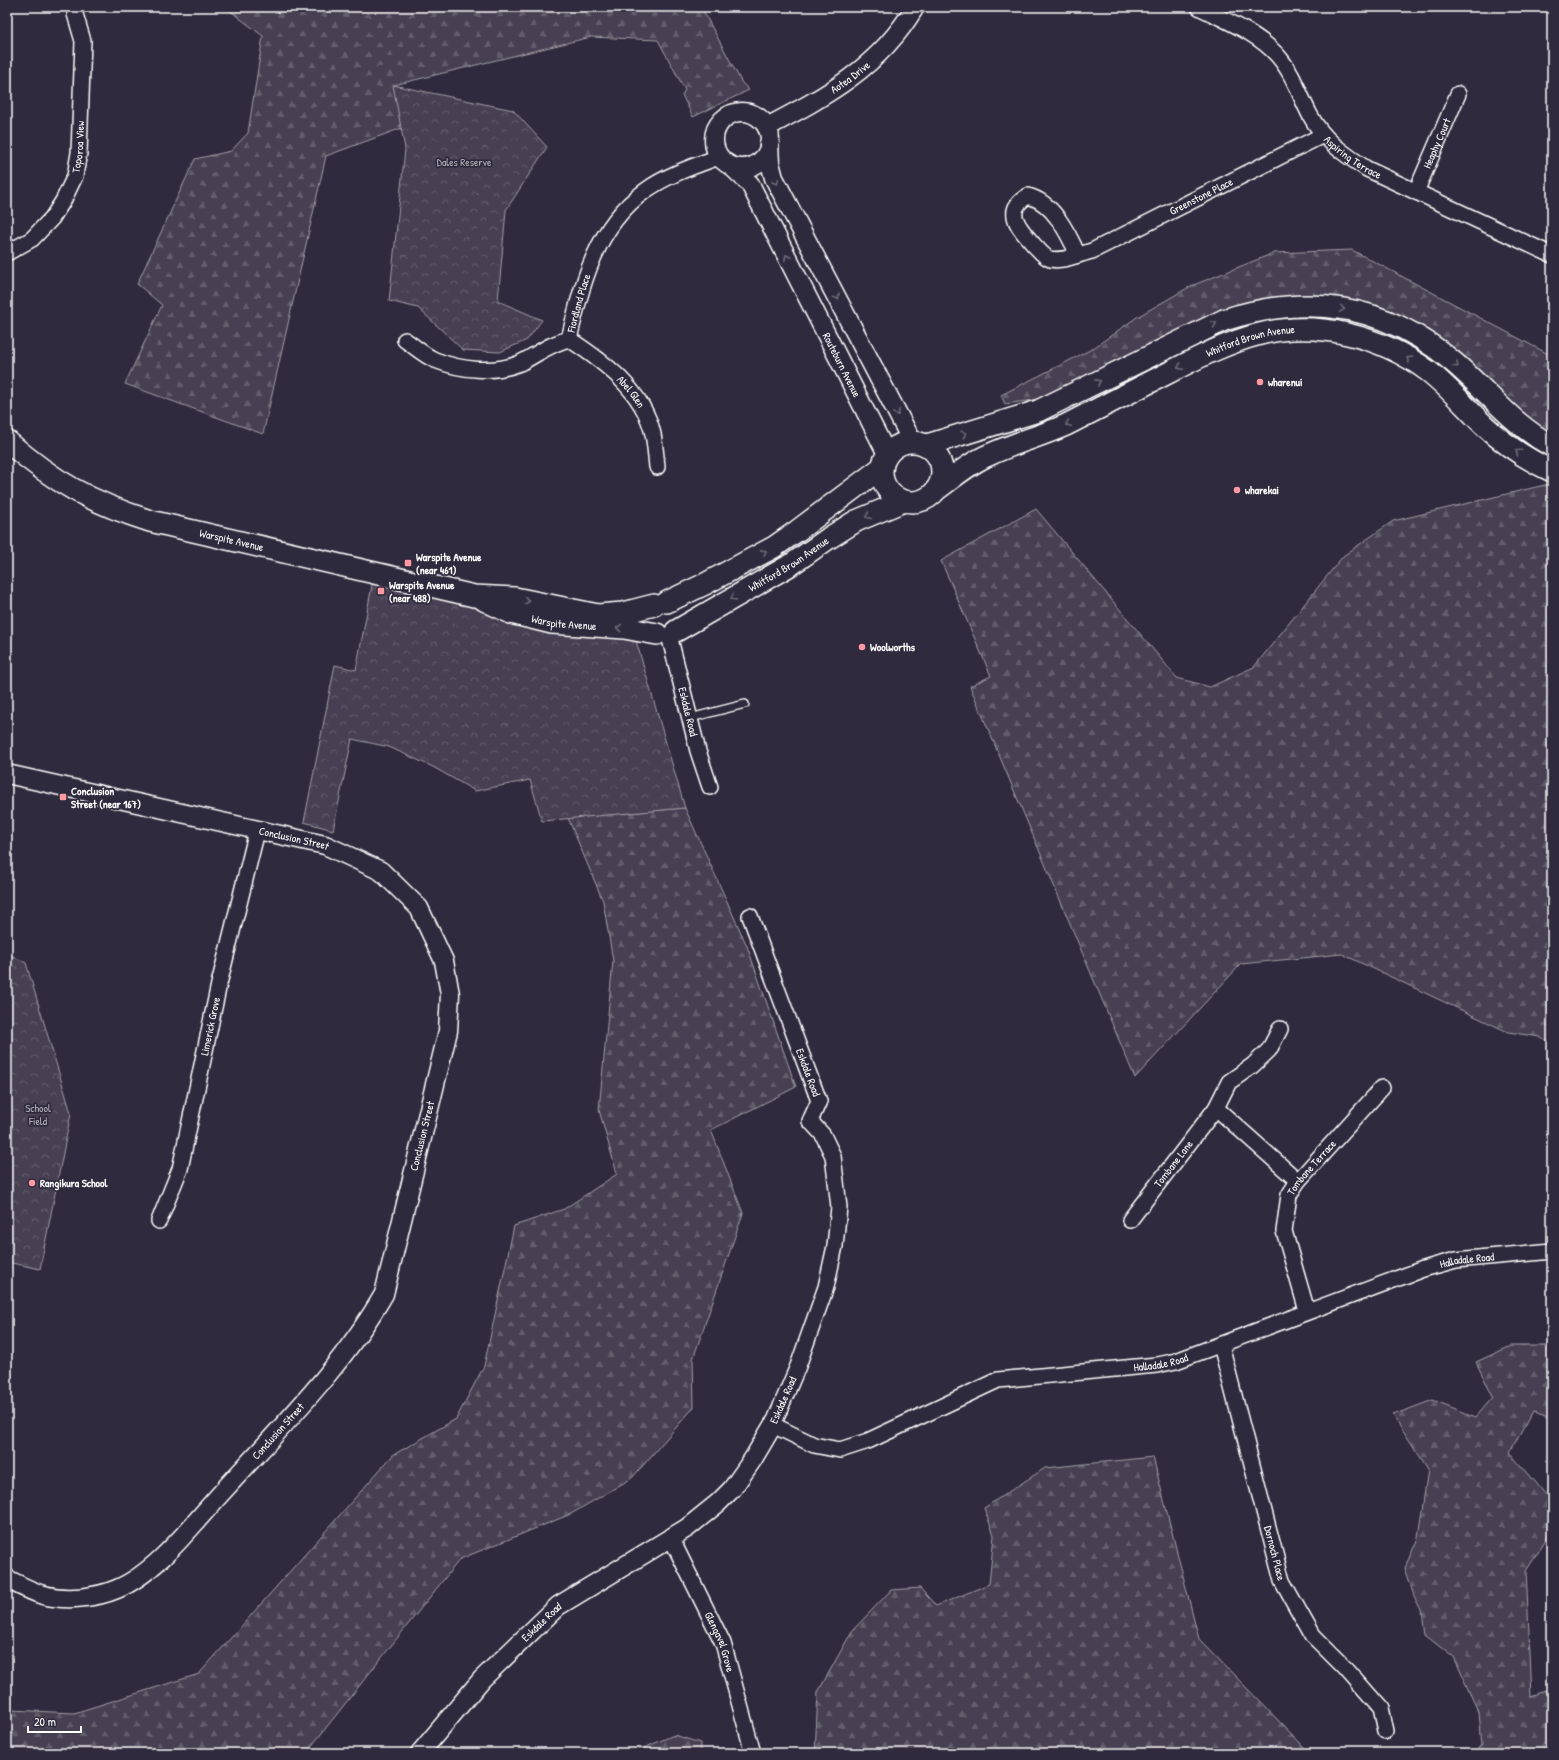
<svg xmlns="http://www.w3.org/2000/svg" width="1559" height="1760" viewBox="0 0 1559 1760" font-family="'Patrick Hand',sans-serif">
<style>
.forest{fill:url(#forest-firs);stroke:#a2a0a8}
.park{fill:url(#park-crowns);stroke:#a2a0a8}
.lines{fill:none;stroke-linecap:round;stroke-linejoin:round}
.service-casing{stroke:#fff;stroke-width:10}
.minor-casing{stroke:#fff;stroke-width:18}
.tertiary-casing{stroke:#fff;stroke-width:21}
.secondary-casing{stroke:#fff;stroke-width:24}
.service{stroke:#2f2a3d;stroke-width:7}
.minor{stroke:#2f2a3d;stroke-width:15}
.tertiary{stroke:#2f2a3d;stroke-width:18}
.secondary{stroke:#2f2a3d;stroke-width:21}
.oneway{stroke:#6d6a77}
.poi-dot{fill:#ff9aa2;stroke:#2f2a3d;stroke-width:1.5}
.labels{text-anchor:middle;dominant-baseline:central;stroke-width:3.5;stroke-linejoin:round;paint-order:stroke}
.street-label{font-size:11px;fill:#fff;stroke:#2f2a3d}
.park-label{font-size:11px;fill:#b5b3ba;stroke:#2f2a3d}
.poi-label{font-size:11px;font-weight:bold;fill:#fff;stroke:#2f2a3d;text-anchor:start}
</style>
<defs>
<pattern id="forest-firs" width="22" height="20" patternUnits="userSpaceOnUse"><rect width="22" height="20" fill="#464152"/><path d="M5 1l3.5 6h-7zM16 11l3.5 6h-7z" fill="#625e6c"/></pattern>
<pattern id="park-crowns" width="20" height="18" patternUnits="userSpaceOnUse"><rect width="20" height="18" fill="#464152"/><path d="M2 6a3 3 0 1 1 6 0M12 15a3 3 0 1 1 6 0" fill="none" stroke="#625e6c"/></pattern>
</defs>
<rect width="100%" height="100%" fill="#2f2a3d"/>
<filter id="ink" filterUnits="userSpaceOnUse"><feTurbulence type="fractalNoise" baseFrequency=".025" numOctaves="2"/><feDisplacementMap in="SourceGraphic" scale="8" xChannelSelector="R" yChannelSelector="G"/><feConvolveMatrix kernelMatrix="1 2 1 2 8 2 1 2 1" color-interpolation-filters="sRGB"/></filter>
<g filter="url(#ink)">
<!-- forest -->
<g class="forest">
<polygon points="225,7 701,7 742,83 749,90 693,117 682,95 685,90 658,40 591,37 394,85 402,128 326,156 263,434 125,384 162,305 137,284 195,159 231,151 248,133 263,36"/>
<polygon points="1352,250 1552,356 1552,436 1531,425 1456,355 1309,297 1048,398 1005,404 1001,395 1092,349 1137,317 1191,286 1274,253"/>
<polygon points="1549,484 1552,485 1552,1043 1540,1037 1508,1032 1342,954 1241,964 1135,1078 970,686 991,676 941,561 1036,509 1177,678 1210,687 1254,667 1343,556 1393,521"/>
<polygon points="685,808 747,946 796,1087 711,1130 743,1213 693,1359 694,1407 632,1478 571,1514 460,1559 306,1753 7,1753 7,1719 11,1710 74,1713 199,1674 393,1455 456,1419 484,1366 514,1226 564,1209 617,1174 599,1110 613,961 603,901 568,818"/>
<polygon points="1511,1346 1552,1346 1552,1418 1532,1412 1510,1453 1552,1503 1552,1530 1526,1570 1532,1696 1552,1689 1552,1753 1473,1753 1482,1743 1479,1713 1454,1658 1425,1635 1422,1611 1413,1593 1405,1567 1418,1538 1428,1469 1393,1415 1433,1400 1476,1417 1493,1397 1476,1362"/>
<polygon points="1153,1457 1199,1639 1310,1753 815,1753 818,1692 852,1631 891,1590 920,1588 936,1606 989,1584 994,1535 984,1508 1045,1468"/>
<polygon points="674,1735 700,1743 700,1753 632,1753"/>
</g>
<!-- park -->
<g class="park">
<polygon points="393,85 513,110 547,147 506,210 498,301 542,320 527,340 500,352 463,350 418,308 389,301 405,149"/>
<polygon points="373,580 630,620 685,808 542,821 530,780 475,791 433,767 389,747 352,739 333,830 304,822 335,665 356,670"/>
<polygon points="7,953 26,963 71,1113 40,1269 7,1262"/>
</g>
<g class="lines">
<!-- service casing -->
<g class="service-casing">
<polyline id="service" points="690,718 745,704"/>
</g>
<!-- minor casing -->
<g class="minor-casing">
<g id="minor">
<path id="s1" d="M1199,7C1226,21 1258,33 1278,56C1293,73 1300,96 1310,115C1323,140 1344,154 1367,169L1552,255"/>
<path id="s2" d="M1416,192L1458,94"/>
<path id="s3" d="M7,253L32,239L52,218L63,201L75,176L79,153L83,41L75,14"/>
<path id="s4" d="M1078,255C1068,233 1053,202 1028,196C1002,211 1020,229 1034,245C1038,249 1044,257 1050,259C1064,262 1079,254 1092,251L1323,135"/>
<path id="s5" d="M569,339C604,362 643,390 653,434C655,445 656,456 657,467"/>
<path id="s6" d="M405,340C414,346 425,356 435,360C460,370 495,374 520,363C538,354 549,344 569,339C582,284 596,226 645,191C667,175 694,166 719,157"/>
<path id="s7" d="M669,635L698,751L710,787"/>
<path id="s8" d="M750,916L819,1101L810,1121L823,1135L833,1156L839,1207L835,1246L826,1287L798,1366L773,1425L814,1445L840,1450L868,1441L998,1380L1157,1365L1176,1361L1423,1269L1456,1260L1552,1251"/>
<polyline points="1216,1108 1298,1181"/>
<path id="s9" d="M1130,1220L1216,1108L1229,1082L1252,1066L1269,1050L1280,1029"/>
<path id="s10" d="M159,1221L180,1169L219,984L257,831"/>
<path id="s11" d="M1307,1311L1284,1231L1289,1195L1298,1181L1382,1088"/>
<path id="s12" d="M1221,1345L1282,1581L1313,1636L1346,1669L1381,1709L1386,1732"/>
<path id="s13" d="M671,1538L723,1643L753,1753"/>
</g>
</g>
<!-- tertiary casing -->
<g class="tertiary-casing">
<g id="tertiary">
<circle cx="742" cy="140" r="28"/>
<path id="s14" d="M767,127C826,96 880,67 915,7"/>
<polyline points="769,144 770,163 774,178 912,441"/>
<path id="s15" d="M731,166L750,184L887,454"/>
<path id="s16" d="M7,774L325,845L381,871L419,908L444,961L450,994L448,1031L384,1294C342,1367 281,1427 225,1489C195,1521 158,1572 117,1589C96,1598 66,1601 43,1595C30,1591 19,1585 7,1579"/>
<path id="s17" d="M420,1753L482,1679L558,1606L687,1528L718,1503L732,1489L753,1459L773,1425"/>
</g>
</g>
<!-- secondary casing -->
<g class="secondary-casing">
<g id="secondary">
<path id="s18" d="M7,441C54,482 90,502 150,521L474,596L515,598L598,615L623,613L654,605"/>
<circle cx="912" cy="472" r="30"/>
<path d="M927,445L1038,411L1224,320C1307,293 1385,304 1452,361C1487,390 1511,424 1552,446"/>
<path id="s19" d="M936,490C954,477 971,462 991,454C1015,443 1041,436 1066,425C1100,408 1134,390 1168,373C1197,358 1228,342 1260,334C1317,320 1381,336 1428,371C1449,387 1466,408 1485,426C1504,444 1528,460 1552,471"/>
<path id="s20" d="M484,600L511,613L552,623L624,628L657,634"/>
<polyline points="667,602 705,584 774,547 797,531 881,468"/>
<path id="s21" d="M676,631L792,564L829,538L856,521L904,501"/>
</g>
</g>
<!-- service -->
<use href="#service" class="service"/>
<!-- minor -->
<use href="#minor" class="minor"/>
<!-- tertiary -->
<use href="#tertiary" class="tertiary"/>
<!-- secondary -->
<use href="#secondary" class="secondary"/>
</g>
<!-- one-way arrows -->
<defs><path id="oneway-chevron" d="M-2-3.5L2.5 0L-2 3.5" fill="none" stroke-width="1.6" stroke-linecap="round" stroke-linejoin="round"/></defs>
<g class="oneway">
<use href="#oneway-chevron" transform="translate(776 182) rotate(65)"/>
<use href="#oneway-chevron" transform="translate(787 257) rotate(-117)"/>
<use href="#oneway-chevron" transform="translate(837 297) rotate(62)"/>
<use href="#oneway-chevron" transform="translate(1342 309) rotate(9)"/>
<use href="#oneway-chevron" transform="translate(1214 324) rotate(-24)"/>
<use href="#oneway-chevron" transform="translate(1409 359) rotate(-148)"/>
<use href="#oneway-chevron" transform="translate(1456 365) rotate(43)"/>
<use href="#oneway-chevron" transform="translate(1180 367) rotate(153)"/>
<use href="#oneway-chevron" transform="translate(1098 382) rotate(-27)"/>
<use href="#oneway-chevron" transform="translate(897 413) rotate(62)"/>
<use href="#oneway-chevron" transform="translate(1068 424) rotate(155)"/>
<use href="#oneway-chevron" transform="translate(964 434) rotate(-18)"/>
<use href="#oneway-chevron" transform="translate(1518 452) rotate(-145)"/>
<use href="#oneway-chevron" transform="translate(868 516) rotate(157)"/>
<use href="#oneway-chevron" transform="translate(764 552) rotate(-29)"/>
<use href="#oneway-chevron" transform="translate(733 598) rotate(150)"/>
<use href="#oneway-chevron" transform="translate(527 601) rotate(11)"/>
<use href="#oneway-chevron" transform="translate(619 628) rotate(-175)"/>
</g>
</g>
<!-- markers -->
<g class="poi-dot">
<circle cx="1260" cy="382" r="4"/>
<circle cx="1237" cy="490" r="4"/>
<rect x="404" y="559" width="8" height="8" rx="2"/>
<rect x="377" y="587" width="8" height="8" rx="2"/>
<circle cx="862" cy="647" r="4"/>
<rect x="59" y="793" width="8" height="8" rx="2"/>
<circle cx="32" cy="1183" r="4"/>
</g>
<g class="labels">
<!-- street labels -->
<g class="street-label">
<text stroke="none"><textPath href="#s14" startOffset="97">Aotea Drive</textPath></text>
<text stroke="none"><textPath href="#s2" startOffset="53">Heaphy Court</textPath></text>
<text stroke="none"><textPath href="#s3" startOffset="135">Toporoa View</textPath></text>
<text stroke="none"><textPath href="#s1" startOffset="222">Aspiring Terrace</textPath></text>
<text stroke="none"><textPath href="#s4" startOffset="327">Greenstone Place</textPath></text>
<text stroke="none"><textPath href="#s6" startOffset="215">Fiordland Place</textPath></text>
<text stroke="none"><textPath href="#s19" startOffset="350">Whitford Brown Avenue</textPath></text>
<text stroke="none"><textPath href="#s15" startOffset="229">Routeburn Avenue</textPath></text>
<text stroke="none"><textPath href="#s5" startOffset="82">Abel Glen</textPath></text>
<text stroke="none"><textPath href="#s18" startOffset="249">Warspite Avenue</textPath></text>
<text stroke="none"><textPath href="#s21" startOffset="131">Whitford Brown Avenue</textPath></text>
<text stroke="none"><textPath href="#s20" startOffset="84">Warspite Avenue</textPath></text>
<text stroke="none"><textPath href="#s7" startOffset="79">Eskdale Road</textPath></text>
<text stroke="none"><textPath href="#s16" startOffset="294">Conclusion Street</textPath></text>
<text stroke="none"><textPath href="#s10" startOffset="202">Limerick Grove</textPath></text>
<text stroke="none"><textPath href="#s8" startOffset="167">Eskdale Road</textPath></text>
<text transform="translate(422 1136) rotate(-76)">Conclusion Street</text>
<text stroke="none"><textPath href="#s9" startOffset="71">Tombane Lane</textPath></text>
<text stroke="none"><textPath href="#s11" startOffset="155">Tombane Terrace</textPath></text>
<text stroke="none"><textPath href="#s8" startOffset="1275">Halladale Road</textPath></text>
<text stroke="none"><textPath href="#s8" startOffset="951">Halladale Road</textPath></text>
<text transform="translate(783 1400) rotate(-66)">Eskdale Road</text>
<text transform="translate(278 1431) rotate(-48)">Conclusion Street</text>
<text stroke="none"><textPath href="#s12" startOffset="215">Dornoch Place</textPath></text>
<text stroke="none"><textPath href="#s17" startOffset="179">Eskdale Road</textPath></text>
<text stroke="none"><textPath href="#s13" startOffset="115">Glengavel Grove</textPath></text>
</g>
<!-- park labels -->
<g class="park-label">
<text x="464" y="162">Dales Reserve</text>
<text x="38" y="1108">School<tspan x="38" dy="13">Field</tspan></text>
</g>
<!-- poi labels -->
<g class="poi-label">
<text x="1268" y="382">wharenui</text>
<text x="1245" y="490">wharekai</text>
<text x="416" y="557">Warspite Avenue<tspan x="416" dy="13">(near 461)</tspan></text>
<text x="389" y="585">Warspite Avenue<tspan x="389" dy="13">(near 488)</tspan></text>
<text x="870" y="647">Woolworths</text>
<text x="71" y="791">Conclusion<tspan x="71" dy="13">Street (near 167)</tspan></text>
<text x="40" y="1183">Rangikura School</text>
</g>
</g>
<!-- margin -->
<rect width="1559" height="1760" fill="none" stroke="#2f2a3d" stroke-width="24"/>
<rect x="12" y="12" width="1535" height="1736" fill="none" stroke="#fff" stroke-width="1.5" filter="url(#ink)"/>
<!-- scale -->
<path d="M28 1726v6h53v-6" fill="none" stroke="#ffffff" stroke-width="2"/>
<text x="34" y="1726" font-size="12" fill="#ffffff" stroke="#2f2a3d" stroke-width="3" paint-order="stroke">20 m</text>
</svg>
